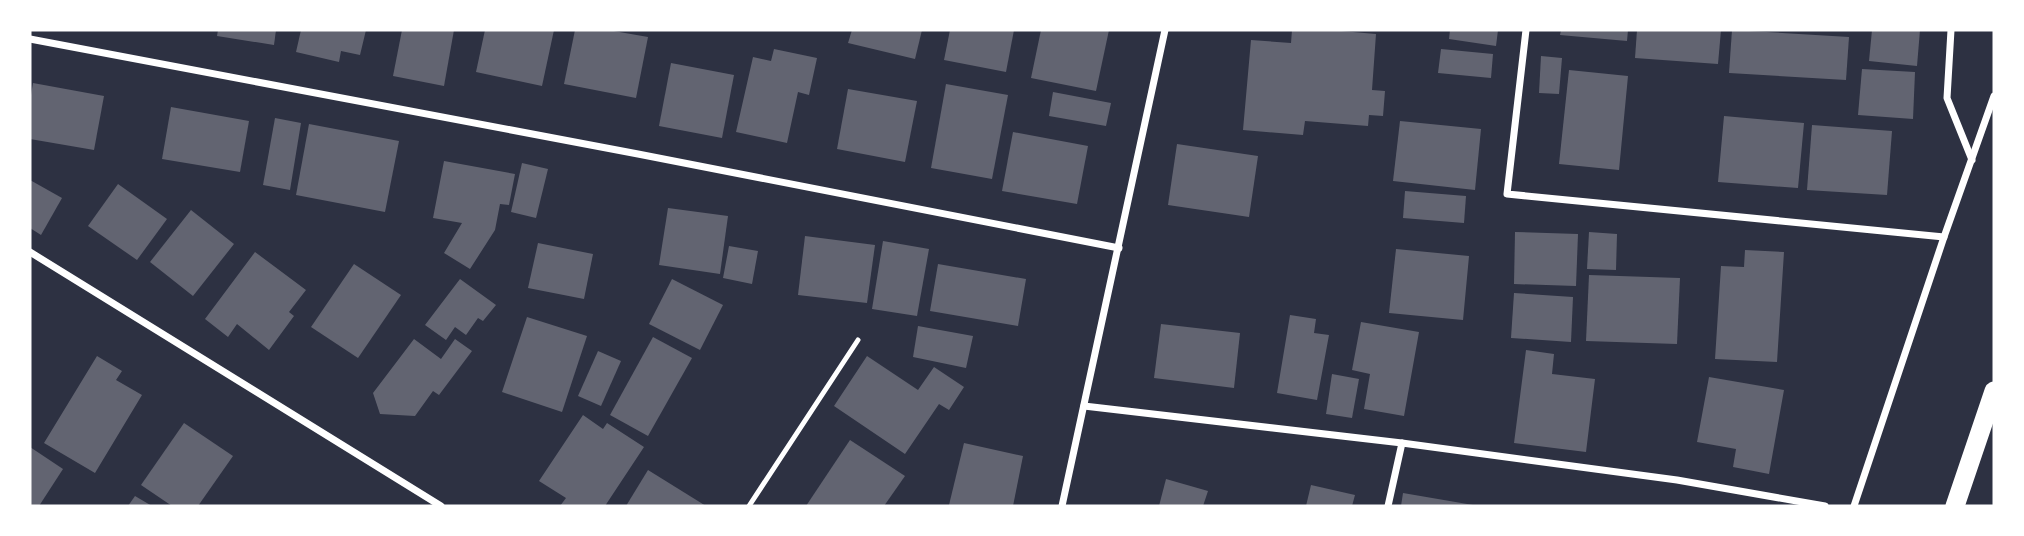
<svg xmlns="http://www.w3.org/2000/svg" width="2024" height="536" viewBox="0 0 2024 536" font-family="Ubuntu,sans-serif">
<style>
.building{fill:#626471}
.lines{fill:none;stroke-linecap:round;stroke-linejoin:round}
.service{stroke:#fff;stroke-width:5}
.minor{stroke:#fff;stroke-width:7}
.trunk{stroke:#fff;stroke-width:19}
</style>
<rect width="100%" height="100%" fill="#2d3142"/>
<!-- building -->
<g class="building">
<polygon points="218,30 276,30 274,45 217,36"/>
<polygon points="301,30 366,30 360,55 341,51 339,62 296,52"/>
<polygon points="402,30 454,30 444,86 393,76"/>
<polygon points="485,30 554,30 542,86 476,72"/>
<polygon points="575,30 608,30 648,37 636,98 564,84"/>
<polygon points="852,30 922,30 915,59 848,43"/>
<polygon points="950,30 1014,30 1006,72 944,60"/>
<polygon points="1041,30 1109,30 1096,91 1031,78"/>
<polygon points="1292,30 1330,30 1376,34 1372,90 1385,91 1383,116 1369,115 1368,126 1305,121 1303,135 1243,130 1251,40 1291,43"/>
<polygon points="1450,30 1498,30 1496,46 1449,39"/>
<polygon points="1561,30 1628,30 1627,41 1560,35"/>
<polygon points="1637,30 1721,30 1718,64 1635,58"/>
<polygon points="1732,30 1849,37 1846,80 1729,73"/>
<polygon points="1872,30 1920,30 1917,66 1869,61"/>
<polygon points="774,49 817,58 809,95 798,92 787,143 736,132 753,57 771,61"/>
<polygon points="1441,49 1493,54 1491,78 1438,73"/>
<polygon points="1541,56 1562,58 1559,94 1539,93"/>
<polygon points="671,63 734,75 722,138 659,126"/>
<polygon points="1862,69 1915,72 1913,119 1858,115"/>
<polygon points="1569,70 1628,76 1619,170 1559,164"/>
<polygon points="33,83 104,96 94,150 30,139 30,101"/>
<polygon points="946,84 1008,95 992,179 931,168"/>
<polygon points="848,89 917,101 905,162 837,149"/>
<polygon points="1053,92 1111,103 1106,126 1049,116"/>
<polygon points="171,107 249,121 240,172 162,159"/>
<polygon points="1724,116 1804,123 1798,188 1718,182"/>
<polygon points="275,118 301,123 290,190 263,185"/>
<polygon points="1400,121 1481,129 1475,190 1393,181"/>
<polygon points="309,124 399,141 385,212 296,195"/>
<polygon points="1812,125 1892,131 1887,195 1807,190"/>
<polygon points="1013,132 1088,146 1077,204 1002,191"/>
<polygon points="1177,144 1258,156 1249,217 1168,205"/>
<polygon points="444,161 515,174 509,205 500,204 495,230 470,269 444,253 462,223 433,218"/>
<polygon points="522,163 548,169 536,218 511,212"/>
<polygon points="30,180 62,198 41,235 30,228"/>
<polygon points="118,184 167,219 137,260 88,226"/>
<polygon points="1405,191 1466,196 1464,223 1403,218"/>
<polygon points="668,208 728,216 720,274 659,265"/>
<polygon points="191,210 234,244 193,296 150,262"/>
<polygon points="1515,232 1578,234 1576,286 1514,284"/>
<polygon points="1589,232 1617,234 1616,270 1587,269"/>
<polygon points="805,236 875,245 867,303 798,295"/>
<polygon points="883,241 929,249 917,316 872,309"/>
<polygon points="538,243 593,254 584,299 528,288"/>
<polygon points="729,246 758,251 752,284 723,278"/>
<polygon points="1396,249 1469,256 1463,320 1389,313"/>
<polygon points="1745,250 1784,252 1777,362 1715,359 1721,266 1744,267"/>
<polygon points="255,252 306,290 289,312 294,316 269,350 237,324 228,337 205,319"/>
<polygon points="354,264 401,295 358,358 311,327"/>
<polygon points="938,264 1026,279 1018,326 930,311"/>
<polygon points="1589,275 1680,278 1677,344 1586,341"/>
<polygon points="460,279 496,305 483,321 478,318 466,335 455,327 446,340 425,325"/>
<polygon points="672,279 723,305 700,350 649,324"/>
<polygon points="1514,293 1573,297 1571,342 1511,338"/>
<polygon points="1290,315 1316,319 1314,333 1329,335 1317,400 1277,393"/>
<polygon points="527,317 587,336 562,412 502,392"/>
<polygon points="1361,322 1419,332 1404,416 1364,409 1370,374 1352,370"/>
<polygon points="1161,324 1240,333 1234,388 1154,378"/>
<polygon points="918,326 973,336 966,368 913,357"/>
<polygon points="653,337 692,358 648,436 610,415"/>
<polygon points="414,339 441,359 455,339 472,351 439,395 433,391 415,416 380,414 373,393"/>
<polygon points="1526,350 1554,354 1552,374 1595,379 1586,452 1514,443"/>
<polygon points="598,351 621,361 601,406 578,396"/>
<polygon points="97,356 122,371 116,380 142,395 95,473 44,443"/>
<polygon points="867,356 918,390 934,367 964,387 949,410 939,404 905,454 834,406"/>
<polygon points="1332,374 1359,379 1352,418 1326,414"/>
<polygon points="1709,377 1784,390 1769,474 1733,467 1736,449 1697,442"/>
<polygon points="583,415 603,429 607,423 644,447 605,506 560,506 566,498 539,481"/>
<polygon points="184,423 233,456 198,506 172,506 141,485"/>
<polygon points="850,440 905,476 884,506 806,506"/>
<polygon points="964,443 1023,456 1013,506 949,505"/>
<polygon points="30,447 63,469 39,506 30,506"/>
<polygon points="648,470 706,506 626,506"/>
<polygon points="1166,479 1208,491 1203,506 1159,506"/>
<polygon points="1311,485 1355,495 1352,506 1306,506"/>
<polygon points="1403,493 1473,505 1473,506 1401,506"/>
<polygon points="135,496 152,506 128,506"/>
</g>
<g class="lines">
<!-- service -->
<polyline class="service" points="749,506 858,340"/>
<!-- minor -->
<g class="minor">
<polyline points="1526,30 1507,194 1944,237"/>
<polyline points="1951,30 1947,98 1972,160"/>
<polyline points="30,39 638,154 1119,248"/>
<polyline points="30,252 441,506"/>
<polyline points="1084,406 1402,443 1677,480 1825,506"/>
<polyline points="1062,506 1165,30"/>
<polyline points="1388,506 1402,443"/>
<polyline points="1854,506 1944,237 1994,96"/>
</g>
<!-- trunk -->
<polyline class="trunk" points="1955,506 1994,391"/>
</g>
<!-- border -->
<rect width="2024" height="536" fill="none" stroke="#ffffff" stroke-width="63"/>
</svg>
